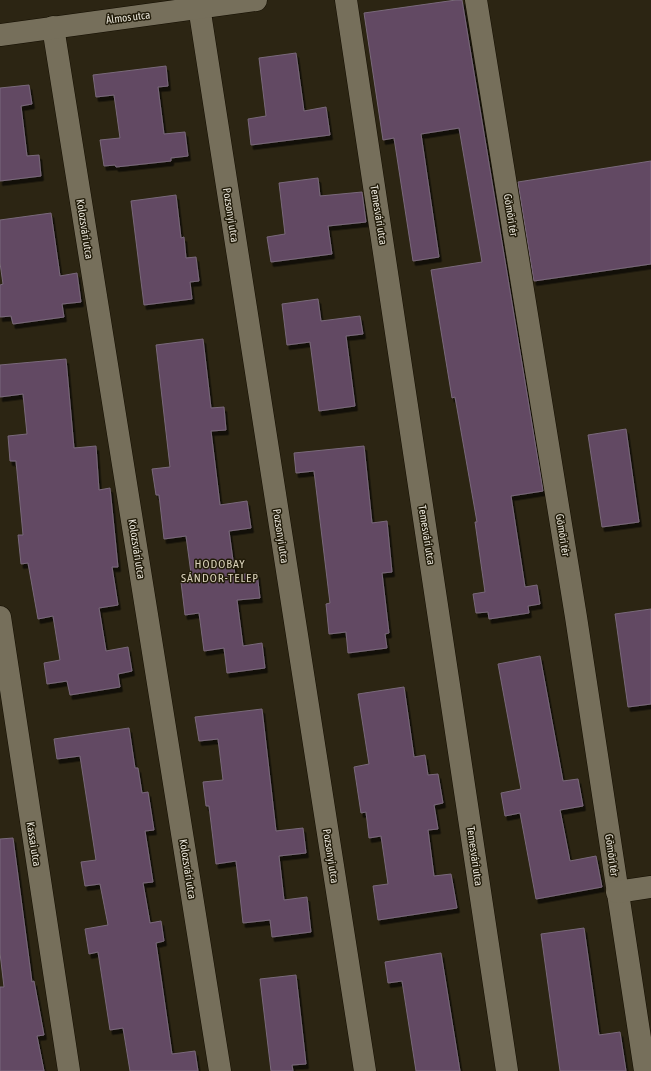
<svg xmlns="http://www.w3.org/2000/svg" width="651" height="1071" viewBox="0 0 651 1071" font-family="'Asap Condensed',sans-serif">
<style>
.building{fill:#624864;stroke:#79697a;filter:url(#shadow)}
.lines{fill:none;stroke-linecap:round;stroke-linejoin:round}
.minor-casing{stroke:#140e01;stroke-width:23}
.minor{stroke:#766f5b;stroke-width:22}
.labels{text-anchor:middle;dominant-baseline:central;stroke-width:3;stroke-linejoin:round;paint-order:stroke}
.street-label{font-size:11px;fill:#e9e5da;stroke:#221c0a}
.neighbourhood-label{font-size:12px;letter-spacing:1px;fill:#d8d0b9;stroke:#221c0a}
</style>
<defs>
<filter id="shadow"><feDropShadow dx="2.5" dy="4.5" stdDeviation="0" flood-color="#0009"/></filter>
</defs>
<rect width="100%" height="100%" fill="#2c2513"/>
<!-- building -->
<g class="building">
<polygon points="456,0 462,0 543,491 511,496 525,587 537,585 540,604 528,606 529,613 489,619 488,612 476,613 473,594 485,592 475,522 477,522 455,397 452,398 431,270 482,262 459,128 421,134 439,257 413,261 394,138 383,140 364,13"/>
<polygon points="296,53 304,111 326,107 330,135 251,145 248,119 266,116 259,58"/>
<polygon points="166,66 168,86 158,87 164,134 185,132 188,156 171,158 171,161 116,167 115,165 104,166 100,140 120,138 114,95 96,97 93,75"/>
<polygon points="29,85 32,104 21,106 27,156 39,155 41,176 0,181 0,88"/>
<polygon points="651,161 651,264 534,281 518,182"/>
<polygon points="318,178 320,196 362,192 366,222 328,226 332,254 271,262 267,237 285,234 279,183"/>
<polygon points="176,195 181,238 184,237 186,258 196,257 199,281 190,282 192,299 144,305 131,201"/>
<polygon points="51,213 60,276 77,273 81,302 62,304 64,317 13,324 11,316 0,317 0,285 3,284 0,263 0,220"/>
<polygon points="318,299 321,321 360,316 363,334 346,336 355,406 319,411 310,342 287,345 282,304"/>
<polygon points="203,339 211,408 224,407 226,430 211,431 220,505 247,501 251,528 229,531 235,575 257,573 260,598 237,600 243,646 262,643 265,668 227,673 224,648 204,651 199,613 185,615 181,582 192,581 186,536 164,539 159,495 156,495 152,469 170,467 156,345"/>
<polygon points="66,359 74,448 96,446 99,490 110,488 118,567 112,567 118,605 99,608 106,651 128,647 132,671 118,674 120,687 70,695 67,681 47,684 44,663 60,660 53,616 38,619 28,563 21,564 18,535 23,535 16,461 10,461 8,436 27,434 23,394 0,397 0,365"/>
<polygon points="626,429 639,522 602,527 588,435"/>
<polygon points="364,446 372,523 387,521 392,572 382,573 389,633 385,634 387,648 348,653 346,632 329,634 326,604 330,603 314,471 296,473 294,453"/>
<polygon points="651,609 651,704 628,707 615,614"/>
<polygon points="540,656 563,781 578,779 583,806 560,810 570,861 596,856 602,887 536,899 520,813 505,816 501,793 521,789 498,664"/>
<polygon points="404,687 414,757 425,755 428,775 438,774 443,803 434,805 438,829 428,830 434,876 451,874 457,908 378,920 373,886 388,884 381,836 369,838 366,812 361,813 354,767 369,764 358,694"/>
<polygon points="262,709 276,831 303,828 306,853 279,856 284,900 307,897 311,932 272,937 270,920 243,923 236,861 216,864 209,806 206,806 203,782 223,780 218,739 199,741 195,717"/>
<polygon points="129,728 135,768 138,768 142,793 148,792 154,830 145,831 153,882 143,883 150,923 161,921 164,941 156,943 172,1054 195,1051 198,1071 130,1071 123,1028 110,1030 98,952 89,954 85,929 108,925 100,884 85,886 81,862 96,860 80,756 57,759 54,739"/>
<polygon points="13,838 32,982 34,981 44,1035 37,1036 44,1071 0,1071 0,987 4,987 0,953 0,839"/>
<polygon points="584,928 599,1035 620,1032 626,1071 560,1071 541,934"/>
<polygon points="441,953 460,1071 416,1071 402,981 388,983 385,962"/>
<polygon points="296,975 306,1064 292,1065 293,1071 271,1071 260,979"/>
</g>
<g class="lines">
<!-- minor casing -->
<g class="minor-casing">
<g id="minor">
<polyline points="198,0 365,1071"/>
<polyline points="346,0 507,1071"/>
<polyline points="476,0 576,617 645,1071"/>
<polyline points="53,27 220,1071"/>
<polyline points="0,35 256,0"/>
<polyline points="0,617 69,1071"/>
<polyline points="617,892 651,887"/>
</g>
</g>
<!-- minor -->
<use href="#minor" class="minor"/>
</g>
<g class="labels">
<!-- street labels -->
<g class="street-label">
<text transform="translate(128 17) rotate(-7)">Álmos utca</text>
<text transform="translate(231 215) rotate(81)">Pozsonyi utca</text>
<text transform="translate(379 215) rotate(81)">Temesvári utca</text>
<text transform="translate(511 215) rotate(81)">Gömöri tér</text>
<text transform="translate(85 229) rotate(81)">Kolozsvári utca</text>
<text transform="translate(427 535) rotate(81)">Temesvári utca</text>
<text transform="translate(563 535) rotate(81)">Gömöri tér</text>
<text transform="translate(281 536) rotate(81)">Pozsonyi utca</text>
<text transform="translate(137 549) rotate(81)">Kolozsvári utca</text>
<text transform="translate(34 844) rotate(81)">Kassai utca</text>
<text transform="translate(612 855) rotate(82)">Gömöri tér</text>
<text transform="translate(331 856) rotate(81)">Pozsonyi utca</text>
<text transform="translate(475 856) rotate(82)">Temesvári utca</text>
<text transform="translate(188 869) rotate(81)">Kolozsvári utca</text>
</g>
<!-- neighbourhood labels -->
<g class="neighbourhood-label">
<text x="220" y="564">HODOBAY<tspan x="220" dy="14">SÁNDOR-TELEP</tspan></text>
</g>
</g>
</svg>
